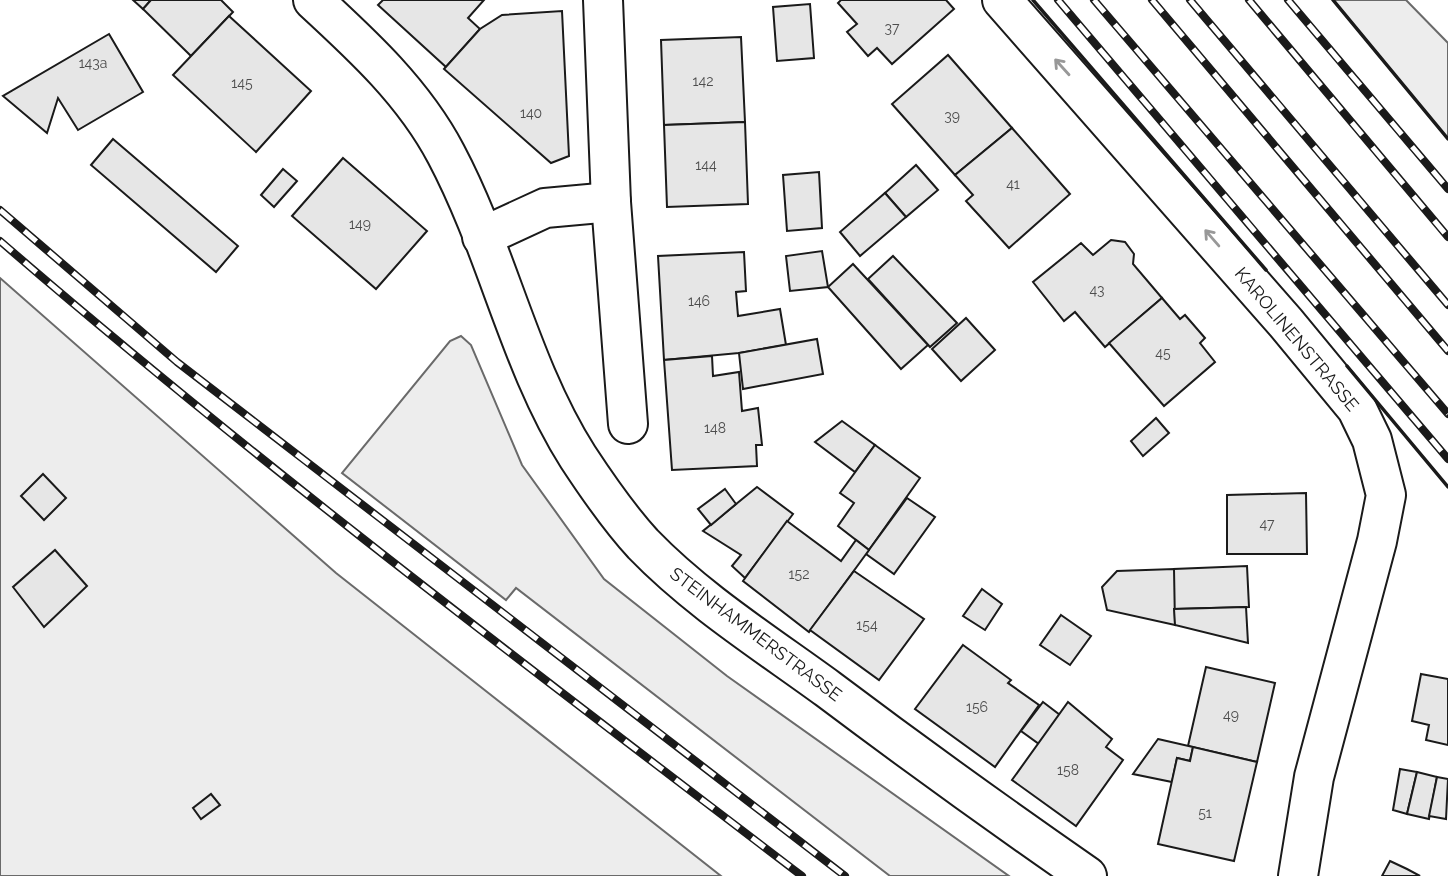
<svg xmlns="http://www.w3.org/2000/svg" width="1448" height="876" viewBox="0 0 1448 876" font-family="Raleway,sans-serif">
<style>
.green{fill:#ededed;stroke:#6a6a6a;stroke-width:2}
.building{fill:#e6e6e6;stroke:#1a1a1a;stroke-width:2}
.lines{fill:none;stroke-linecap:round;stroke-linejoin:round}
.street-casing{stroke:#1a1a1a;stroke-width:42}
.street{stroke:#fff;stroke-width:38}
.rail-casing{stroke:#1a1a1a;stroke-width:8}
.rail{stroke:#fff;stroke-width:5;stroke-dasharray:16;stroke-linecap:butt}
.wall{stroke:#1a1a1a;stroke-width:3.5}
.oneway{stroke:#989898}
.labels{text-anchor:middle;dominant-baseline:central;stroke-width:5;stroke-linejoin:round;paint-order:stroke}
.number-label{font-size:14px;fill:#4d4d4d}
.street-label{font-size:18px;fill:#1a1a1a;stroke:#fff}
</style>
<rect width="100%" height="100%" fill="#fff"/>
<!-- green -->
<g class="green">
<polygon points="1333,0 1406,0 1448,43 1448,139"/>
<polygon points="0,278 336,573 721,876 0,876"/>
<polygon points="461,336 471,345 522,465 604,579 727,676 1009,876 890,876 516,588 506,600 342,473 450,341"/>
</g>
<!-- building -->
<g class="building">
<polygon points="133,0 151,0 143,9"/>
<polygon points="151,0 221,0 233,12 191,56 143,9"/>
<polygon points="383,0 484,0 468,18 480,29 446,67 378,5"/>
<polygon points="841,0 946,0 954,9 892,64 877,48 868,56 847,32 857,24 838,3"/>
<polygon points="810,4 814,58 777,61 773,7"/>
<polygon points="562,11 569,156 551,163 444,69 480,29 502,15"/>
<polygon points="229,16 311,91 256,152 173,75"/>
<polygon points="109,34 143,92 78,130 58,98 47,133 3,96"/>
<polygon points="741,37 745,122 664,125 661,40"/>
<polygon points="948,55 1012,128 955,175 892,104"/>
<polygon points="745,122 748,204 667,207 664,125"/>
<polygon points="1012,128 1070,194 1009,248 966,201 973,195 955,175"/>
<polygon points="113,139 238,246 216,272 91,165"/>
<polygon points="343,158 427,231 376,289 292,216"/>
<polygon points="916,165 938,190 906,217 885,193"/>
<polygon points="283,169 297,181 274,207 261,195"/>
<polygon points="819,172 822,228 787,231 783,175"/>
<polygon points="885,193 906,217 860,256 840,232"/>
<polygon points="1111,240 1125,242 1134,254 1133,264 1162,298 1105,347 1075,312 1064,321 1033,282 1081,243 1093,255"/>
<polygon points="822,251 828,287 790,291 786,256"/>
<polygon points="744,252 746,291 736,292 738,316 780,309 786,345 739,353 664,360 658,256"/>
<polygon points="893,256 957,323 930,347 868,279"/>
<polygon points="853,264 928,345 901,369 828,287"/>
<polygon points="1162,298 1180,319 1185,315 1205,338 1200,343 1215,362 1164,406 1109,343"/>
<polygon points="966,318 995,350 961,381 932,349"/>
<polygon points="817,339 823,374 743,389 739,353"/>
<polygon points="712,356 713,376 739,372 742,411 758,408 762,445 756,445 757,466 672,470 664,360"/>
<polygon points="1156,418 1169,433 1143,456 1131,441"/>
<polygon points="842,421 875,445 855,472 815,442"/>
<polygon points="875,445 920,478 869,550 838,526 854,503 840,493"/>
<polygon points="43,474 66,498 44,520 21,496"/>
<polygon points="757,487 793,514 745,578 732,566 741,555 703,531"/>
<polygon points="725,489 736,504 711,525 698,509"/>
<polygon points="1306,493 1307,554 1227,554 1227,495"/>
<polygon points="907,498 935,517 894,574 866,554"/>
<polygon points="787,521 841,561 856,540 869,550 809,632 743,581"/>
<polygon points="55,550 87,586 44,627 13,587"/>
<polygon points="1247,566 1249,607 1174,609 1174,569"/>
<polygon points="1174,569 1175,625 1107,610 1102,587 1117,571"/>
<polygon points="854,571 924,619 879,680 810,630"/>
<polygon points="982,589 1002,604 985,630 963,616"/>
<polygon points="1246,607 1248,643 1175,625 1174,609"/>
<polygon points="1061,615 1091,636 1070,665 1040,645"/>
<polygon points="963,645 1011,680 1008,683 1039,705 995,767 915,709"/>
<polygon points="1206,667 1275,683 1257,762 1188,746"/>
<polygon points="1421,674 1448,679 1448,745 1426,740 1429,725 1412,721"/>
<polygon points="1043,702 1060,715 1039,744 1021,731"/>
<polygon points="1068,702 1112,739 1106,747 1123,760 1076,826 1012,780"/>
<polygon points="1158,739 1193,747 1190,761 1177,758 1172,782 1133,774"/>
<polygon points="1193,747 1257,762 1234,861 1158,844 1177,758 1190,761"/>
<polygon points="1400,769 1417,772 1407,814 1393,810"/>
<polygon points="1417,772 1437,777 1429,819 1407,814"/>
<polygon points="1437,777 1448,779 1446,819 1429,816"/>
<polygon points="211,794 220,805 201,819 193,808"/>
<polygon points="1390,861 1407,869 1420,876 1382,876"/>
</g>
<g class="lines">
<!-- street casing -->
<g class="street-casing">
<g id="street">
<path d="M313,0C363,46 414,93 446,154C498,252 519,364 578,457C597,486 620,519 643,544C697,600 765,643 828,689C913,753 999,815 1087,876"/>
<polyline points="603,0 611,202 628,424"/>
<polyline points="1002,0 1286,323 1357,409 1372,440 1386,495 1377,541 1314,777 1298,876"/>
<polyline points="482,237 545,208 611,202"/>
</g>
</g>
<!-- street -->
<use href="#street" class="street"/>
<!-- rail casing -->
<g class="rail-casing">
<g id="rail">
<polyline points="1058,0 1448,459"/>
<polyline points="1094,0 1448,414"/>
<polyline points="1152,0 1448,351"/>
<polyline points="1190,0 1448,305"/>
<polyline points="1249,0 1448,237"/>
<polyline points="1288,0 1448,189"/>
<polyline points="0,210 177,362 845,876"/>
<path d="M0,241C258,464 531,669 802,876"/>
</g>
</g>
<!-- rail -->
<use href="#rail" class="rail"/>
<!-- wall -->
<g class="wall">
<polyline points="1033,0 1266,270"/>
<polyline points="1333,0 1448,139"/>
<polyline points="1347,366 1448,487"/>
</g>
</g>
<!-- one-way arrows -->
<defs><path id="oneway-shaft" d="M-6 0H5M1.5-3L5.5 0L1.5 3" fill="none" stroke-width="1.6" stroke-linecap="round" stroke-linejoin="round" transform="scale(1.75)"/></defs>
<g class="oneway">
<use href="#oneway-shaft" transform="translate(1062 67) rotate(-132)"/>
<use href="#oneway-shaft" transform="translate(1212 238) rotate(-131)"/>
</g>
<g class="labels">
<!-- number labels -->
<g class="number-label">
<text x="892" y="28">37</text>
<text x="93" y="63">143a</text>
<text x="703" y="81">142</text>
<text x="242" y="83">145</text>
<text x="531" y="113">140</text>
<text x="952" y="116">39</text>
<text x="706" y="165">144</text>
<text x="1013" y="184">41</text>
<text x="360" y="224">149</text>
<text x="1097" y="290">43</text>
<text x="699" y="301">146</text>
<text x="1163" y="353">45</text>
<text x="715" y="428">148</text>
<text x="1267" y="524">47</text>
<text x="799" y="574">152</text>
<text x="867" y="625">154</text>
<text x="977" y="707">156</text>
<text x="1231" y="715">49</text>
<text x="1068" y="770">158</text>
<text x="1205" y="813">51</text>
</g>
<!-- street labels -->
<g class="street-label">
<text transform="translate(1297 339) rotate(50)">KAROLINENSTRASSE</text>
<text transform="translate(756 634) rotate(37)">STEINHAMMERSTRASSE</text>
</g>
</g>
</svg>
